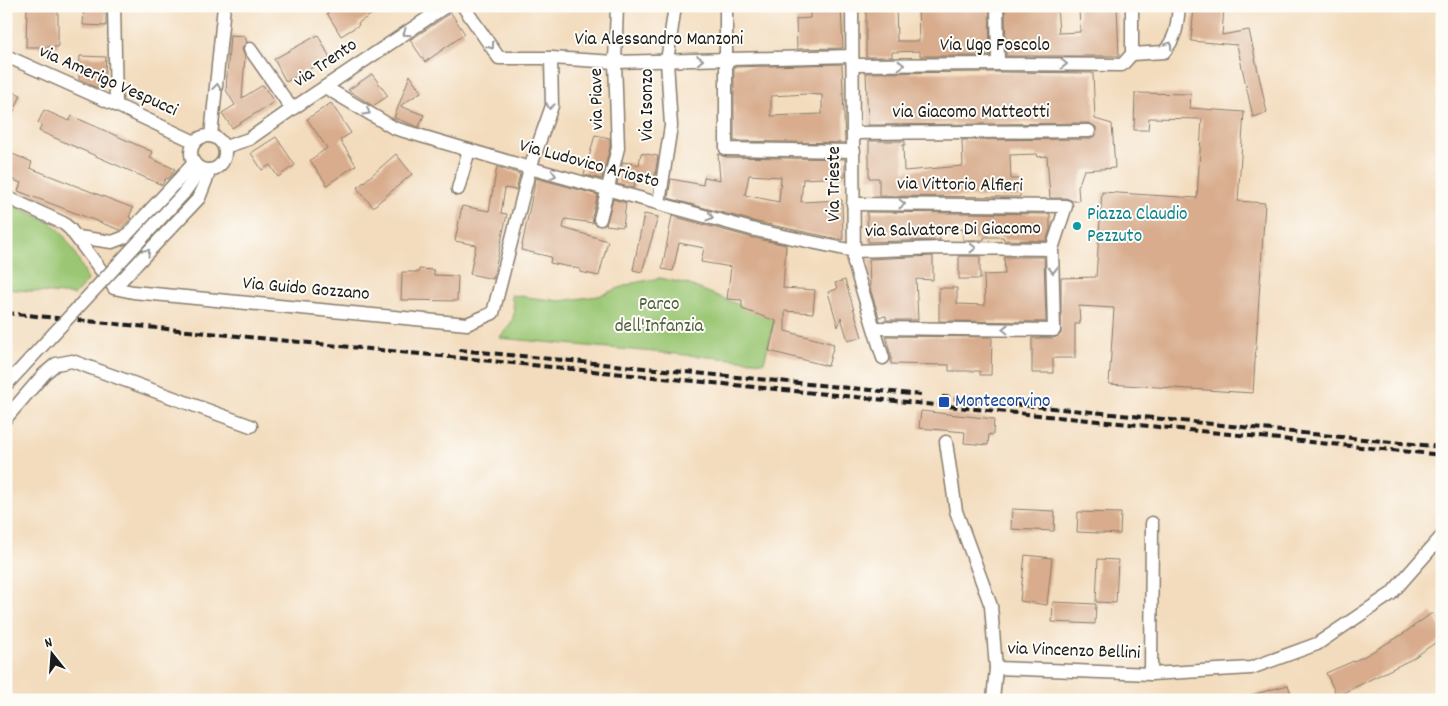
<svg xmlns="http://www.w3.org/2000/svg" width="1448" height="706" viewBox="0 0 1448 706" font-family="Dekko,sans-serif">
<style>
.green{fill:#9bc774;stroke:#5c7248}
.building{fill:#d8ac8c;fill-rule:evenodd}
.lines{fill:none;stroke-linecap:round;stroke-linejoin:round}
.minor-casing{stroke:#887c6c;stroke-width:15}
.minor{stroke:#fff;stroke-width:12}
.rail{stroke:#1c1c1c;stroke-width:4;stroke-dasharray:8 4;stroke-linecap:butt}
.minor-bridge-casing{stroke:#887c6c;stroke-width:15;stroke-linecap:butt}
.minor-bridge{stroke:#fff;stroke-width:12}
.oneway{stroke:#999}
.culture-dot{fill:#0f9aa8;stroke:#fdfcf7;stroke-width:2}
.transit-dot{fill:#1a4fb4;stroke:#fdfcf7;stroke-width:2}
.labels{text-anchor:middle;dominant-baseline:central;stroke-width:4;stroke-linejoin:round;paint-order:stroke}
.street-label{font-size:19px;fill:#1c1c1c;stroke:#fdfcf7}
.culture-label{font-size:19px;fill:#0d838f;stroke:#fdfcf7;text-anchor:start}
.park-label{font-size:19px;fill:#4f603f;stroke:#fdfcf7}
.transit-label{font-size:19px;fill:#164399;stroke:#fdfcf7;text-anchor:start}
</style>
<rect width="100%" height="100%" fill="#fdfcf7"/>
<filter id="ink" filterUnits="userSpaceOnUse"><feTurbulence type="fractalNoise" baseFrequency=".02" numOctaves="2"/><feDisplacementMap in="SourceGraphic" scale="10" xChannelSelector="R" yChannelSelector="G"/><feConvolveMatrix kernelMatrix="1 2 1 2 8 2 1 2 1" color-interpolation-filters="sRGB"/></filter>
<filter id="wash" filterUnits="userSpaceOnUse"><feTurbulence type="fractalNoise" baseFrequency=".0096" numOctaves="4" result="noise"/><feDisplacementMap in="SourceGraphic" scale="20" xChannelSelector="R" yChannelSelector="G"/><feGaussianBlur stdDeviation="1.12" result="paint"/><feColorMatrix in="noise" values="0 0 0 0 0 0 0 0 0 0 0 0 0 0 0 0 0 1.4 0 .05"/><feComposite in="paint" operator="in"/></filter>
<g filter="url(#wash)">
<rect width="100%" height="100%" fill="#f3dcbd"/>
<!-- green -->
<g class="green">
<path d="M6,203C23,210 42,216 56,227C66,235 83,267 88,280L75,295L6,289Z"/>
<path d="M660,278L687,284L775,319L764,362L499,338C514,320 517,318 511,295L560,301L598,296L633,283Z"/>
</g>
<g id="blocks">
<!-- building -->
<g class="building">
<polygon points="27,6 58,6 58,47 26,47"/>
<polygon points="84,6 106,6 106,26 83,25"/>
<polygon points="338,6 385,6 358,23 359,25 341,36 327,13"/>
<polygon points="810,6 841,6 843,48 797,49 796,19 810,18"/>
<polygon points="866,6 896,6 897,41 919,41 918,6 989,6 990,56 920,56 920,51 892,52 892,57 866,57"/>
<polygon points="1005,6 1057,6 1059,33 1080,32 1079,6 1117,6 1119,56 1006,56"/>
<polygon points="1194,6 1224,7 1222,35 1249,30 1267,113 1253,117 1237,45 1191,41"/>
<polygon points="451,13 465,34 425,62 410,40"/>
<polygon points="230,35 244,36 247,41 242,49 245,57 242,98 263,85 274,102 232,128 222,113 235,105 226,90"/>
<polygon points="318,35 330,58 286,82 274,59"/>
<polygon points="80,56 106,57 104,87 95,87 79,79"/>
<path d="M842,64L845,143L734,141V67ZM807,94L822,95V114L771,116V96Z"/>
<polygon points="998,72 1093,73 1095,119 1112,124 1115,168 1084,170 1078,187 1079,201 1073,201 1066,198 1050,198 1047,156 1038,157 1037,154 1010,155 1011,179 1020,179 1020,197 879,196 879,178 869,178 869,141 905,141 905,145 903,145 904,171 963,166 962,140 1089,139 1096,135 1096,127 1089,123 868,125 866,73"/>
<polygon points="372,74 388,96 373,106 348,90"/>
<polygon points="410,75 421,92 400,106 424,115 419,127 394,118"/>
<polygon points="6,89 21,95 6,130"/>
<polygon points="1135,93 1191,94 1190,108 1244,112 1238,201 1265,203 1253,393 1109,384 1114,308 1079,306 1080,324 1075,324 1075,358 1053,358 1053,373 1032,373 1032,338 1054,338 1061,334 1061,278 1096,277 1102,192 1197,198 1202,119 1149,118 1148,130 1134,130"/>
<polygon points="331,103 351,133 340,140 356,165 327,185 310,160 327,148 307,119"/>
<polygon points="44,110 69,121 72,116 153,152 150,158 175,169 172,174 168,179 166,178 162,185 39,131 42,124 38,123"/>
<polygon points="595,135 610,138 610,147 602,179 584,175"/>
<polygon points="276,137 295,165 278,177 270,165 262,170 251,153"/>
<polygon points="10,153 32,162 30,168 133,208 129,217 131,218 120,230 18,191 21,183 6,177 6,162"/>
<polygon points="641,153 658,156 654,181 636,178 634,188 617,184 623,162 639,165"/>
<polygon points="396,154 412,174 373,207 357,188"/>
<path d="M718,154L726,157L845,159V177L803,179L801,202L842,200L843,240L757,222L668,198L671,179L703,185L704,177L720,180ZM749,175L781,177L779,202L745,195Z"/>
<polygon points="497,167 520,174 516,190 505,188 501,213 507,214 493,279 470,274 476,245 455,241 462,206 489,211"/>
<polygon points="536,178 598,195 592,217 593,223 565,219 563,228 608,241 599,276 580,272 580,269 550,263 551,257 521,250"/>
<polygon points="613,199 626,203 623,227 606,225"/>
<polygon points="867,212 1050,214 1050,230 1046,241 1004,240 1003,237 984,237 984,240 963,240 963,229 939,230 940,240 868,242"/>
<polygon points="644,214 658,217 642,272 633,270"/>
<polygon points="672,216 753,238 786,245 783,288 815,290 813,313 785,311 785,331 834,344 828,366 769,351 776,321 742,309 742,300 727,299 731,267 701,262 704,248 679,243 673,271 662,269"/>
<polygon points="933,256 933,280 916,279 918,320 886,320 886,316 879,317 870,288 869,259"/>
<rect x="959" y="256" width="21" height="23"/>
<polygon points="1004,257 1044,257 1046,322 939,321 939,288 957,288 957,304 985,305 984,275 1005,274"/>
<polygon points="419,269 434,270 434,275 458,276 457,301 401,300 402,272 419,272"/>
<polygon points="845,280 862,337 848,341 841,317 838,327 828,292 837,289 835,283"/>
<polygon points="886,336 992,337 991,375 980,375 980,371 949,371 949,365 891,364 891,353 890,353"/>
<polygon points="921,411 994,419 993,435 989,434 988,445 964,443 965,432 919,428"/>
<polygon points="1012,509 1055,511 1054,531 1011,529"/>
<polygon points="1078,512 1121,513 1120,534 1077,532"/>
<polygon points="1025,555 1052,558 1047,605 1020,601"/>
<polygon points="1098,559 1118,560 1116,603 1096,602"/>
<polygon points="1053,602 1096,604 1095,624 1052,622"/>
<polygon points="1432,613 1442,630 1442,638 1412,659 1337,696 1326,673 1363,657 1400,636"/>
<polygon points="1288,685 1293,700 1245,700 1245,697"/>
</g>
</g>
</g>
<g filter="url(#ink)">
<use href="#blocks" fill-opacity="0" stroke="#887c6c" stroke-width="1"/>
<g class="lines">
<!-- minor casing -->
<g class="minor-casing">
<g id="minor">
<polyline points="114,6 116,105"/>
<polyline points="463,6 499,58 551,58 615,62 852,56"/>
<polyline points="726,6 726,149 854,151"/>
<polyline points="852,6 854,263 883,358"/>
<polyline points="997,6 998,64"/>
<polyline points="1132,6 1132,54"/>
<polyline points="250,49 292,109"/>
<path d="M1132,54L1164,52C1177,36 1177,26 1179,6"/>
<polyline points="6,56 116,105 195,142"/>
<polyline points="853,65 998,64 1122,65 1132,54"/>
<polyline points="325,87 394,128 530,168 755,230 854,251 941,248 1052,249"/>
<polyline points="853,133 1089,131"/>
<circle cx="208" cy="153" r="17"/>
<polyline points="211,136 224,6"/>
<polyline points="225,147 249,139 292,109 446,6"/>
<polyline points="458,189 469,150"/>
<polyline points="183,194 201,169"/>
<polyline points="6,197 63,223 70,229 113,286"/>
<polyline points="659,203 671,126 667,61 675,6"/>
<polyline points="853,204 1066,206 1052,249 1054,330 875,328"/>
<polyline points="600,219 618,148 615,62 617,6"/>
<polyline points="78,237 112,242 125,237 194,163"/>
<polyline points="114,288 133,292 467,324 493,313 530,168 552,106 551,58"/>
<polyline points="114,288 199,198 210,170"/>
<polyline points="6,418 44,374 56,364 72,361 251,426"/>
<polyline points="946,442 956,511 991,606 996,668 993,700"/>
<polyline points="996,668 1151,674 1251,668 1317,644 1391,594 1442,536"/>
<polyline points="1151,674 1152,523"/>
</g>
</g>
<!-- minor -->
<use href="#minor" class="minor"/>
<!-- rail -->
<g class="rail">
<polyline points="6,313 1442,455"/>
<polyline points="459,350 922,395"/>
<polyline points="942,397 1442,447"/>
</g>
<!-- minor-bridge casing -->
<g class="minor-bridge-casing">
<polyline id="minor-bridge" points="6,385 183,194"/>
</g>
<!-- minor-bridge -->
<use href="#minor-bridge" class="minor-bridge"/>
</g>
<!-- one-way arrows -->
<defs><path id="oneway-chevron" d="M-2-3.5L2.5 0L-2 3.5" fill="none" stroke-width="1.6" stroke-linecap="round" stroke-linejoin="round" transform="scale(1.25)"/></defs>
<g class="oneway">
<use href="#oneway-chevron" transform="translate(406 33) rotate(146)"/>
<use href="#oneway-chevron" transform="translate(1169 45) rotate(-56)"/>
<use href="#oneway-chevron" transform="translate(491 46) rotate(55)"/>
<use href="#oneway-chevron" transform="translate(700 60) rotate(-2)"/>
<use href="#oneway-chevron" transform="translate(1064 64) rotate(1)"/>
<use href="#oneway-chevron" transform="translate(901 65) rotate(-1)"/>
<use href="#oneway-chevron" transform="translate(217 87) rotate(-83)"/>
<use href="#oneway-chevron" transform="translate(550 106) rotate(100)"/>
<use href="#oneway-chevron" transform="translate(367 112) rotate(30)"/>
<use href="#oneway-chevron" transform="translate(553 175) rotate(15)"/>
<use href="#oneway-chevron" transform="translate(902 204) rotate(1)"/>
<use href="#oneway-chevron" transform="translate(710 217) rotate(16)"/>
<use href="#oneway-chevron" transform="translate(973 248)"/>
<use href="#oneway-chevron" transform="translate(147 252) rotate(-47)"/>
<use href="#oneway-chevron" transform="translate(1053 270) rotate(89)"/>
<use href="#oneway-chevron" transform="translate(1005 329) rotate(-179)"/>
</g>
</g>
<!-- markers -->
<circle class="culture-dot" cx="1077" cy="226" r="5"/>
<rect class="transit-dot" x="938" y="396" width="12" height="12" rx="2.5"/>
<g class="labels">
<!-- street labels -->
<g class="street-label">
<text x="659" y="40">Via Alessandro Manzoni</text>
<text x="995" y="46">Via Ugo Foscolo</text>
<text transform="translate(326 64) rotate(-34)">via Trento</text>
<text transform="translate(108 82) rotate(24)">via Amerigo Vespucci</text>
<text transform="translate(598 99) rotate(-91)">via Piave</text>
<text transform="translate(648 105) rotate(-90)">Via Isonzo</text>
<text x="971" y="113">via Giacomo Matteotti</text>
<text transform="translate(589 165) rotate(15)">Via Ludovico Ariosto</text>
<text transform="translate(835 184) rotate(-90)">Via Trieste</text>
<text transform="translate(960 186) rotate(1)">via Vittorio Alfieri</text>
<text transform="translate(953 231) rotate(-1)">via Salvatore Di Giacomo</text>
<text transform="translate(306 290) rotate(5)">Via Guido Gozzano</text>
<text transform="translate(1074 652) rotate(2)">via Vincenzo Bellini</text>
</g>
<!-- culture labels -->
<g class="culture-label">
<text x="1087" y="215">Piazza Claudio<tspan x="1087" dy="22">Pezzuto</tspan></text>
</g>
<!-- park labels -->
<g class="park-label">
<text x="659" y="305">Parco<tspan x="659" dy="22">dell'Infanzia</tspan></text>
</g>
<!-- transit labels -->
<g class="transit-label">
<text x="955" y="402">Montecorvino</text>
</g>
</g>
<!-- margin -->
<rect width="1448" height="706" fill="none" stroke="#fdfcf7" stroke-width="25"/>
<!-- north arrow -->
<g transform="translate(52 654) rotate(343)" stroke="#fdfcf7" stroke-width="4" paint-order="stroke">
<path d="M0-4L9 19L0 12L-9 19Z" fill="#1c1c1c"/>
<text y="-8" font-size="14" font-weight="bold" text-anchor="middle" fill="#1c1c1c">N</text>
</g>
</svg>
